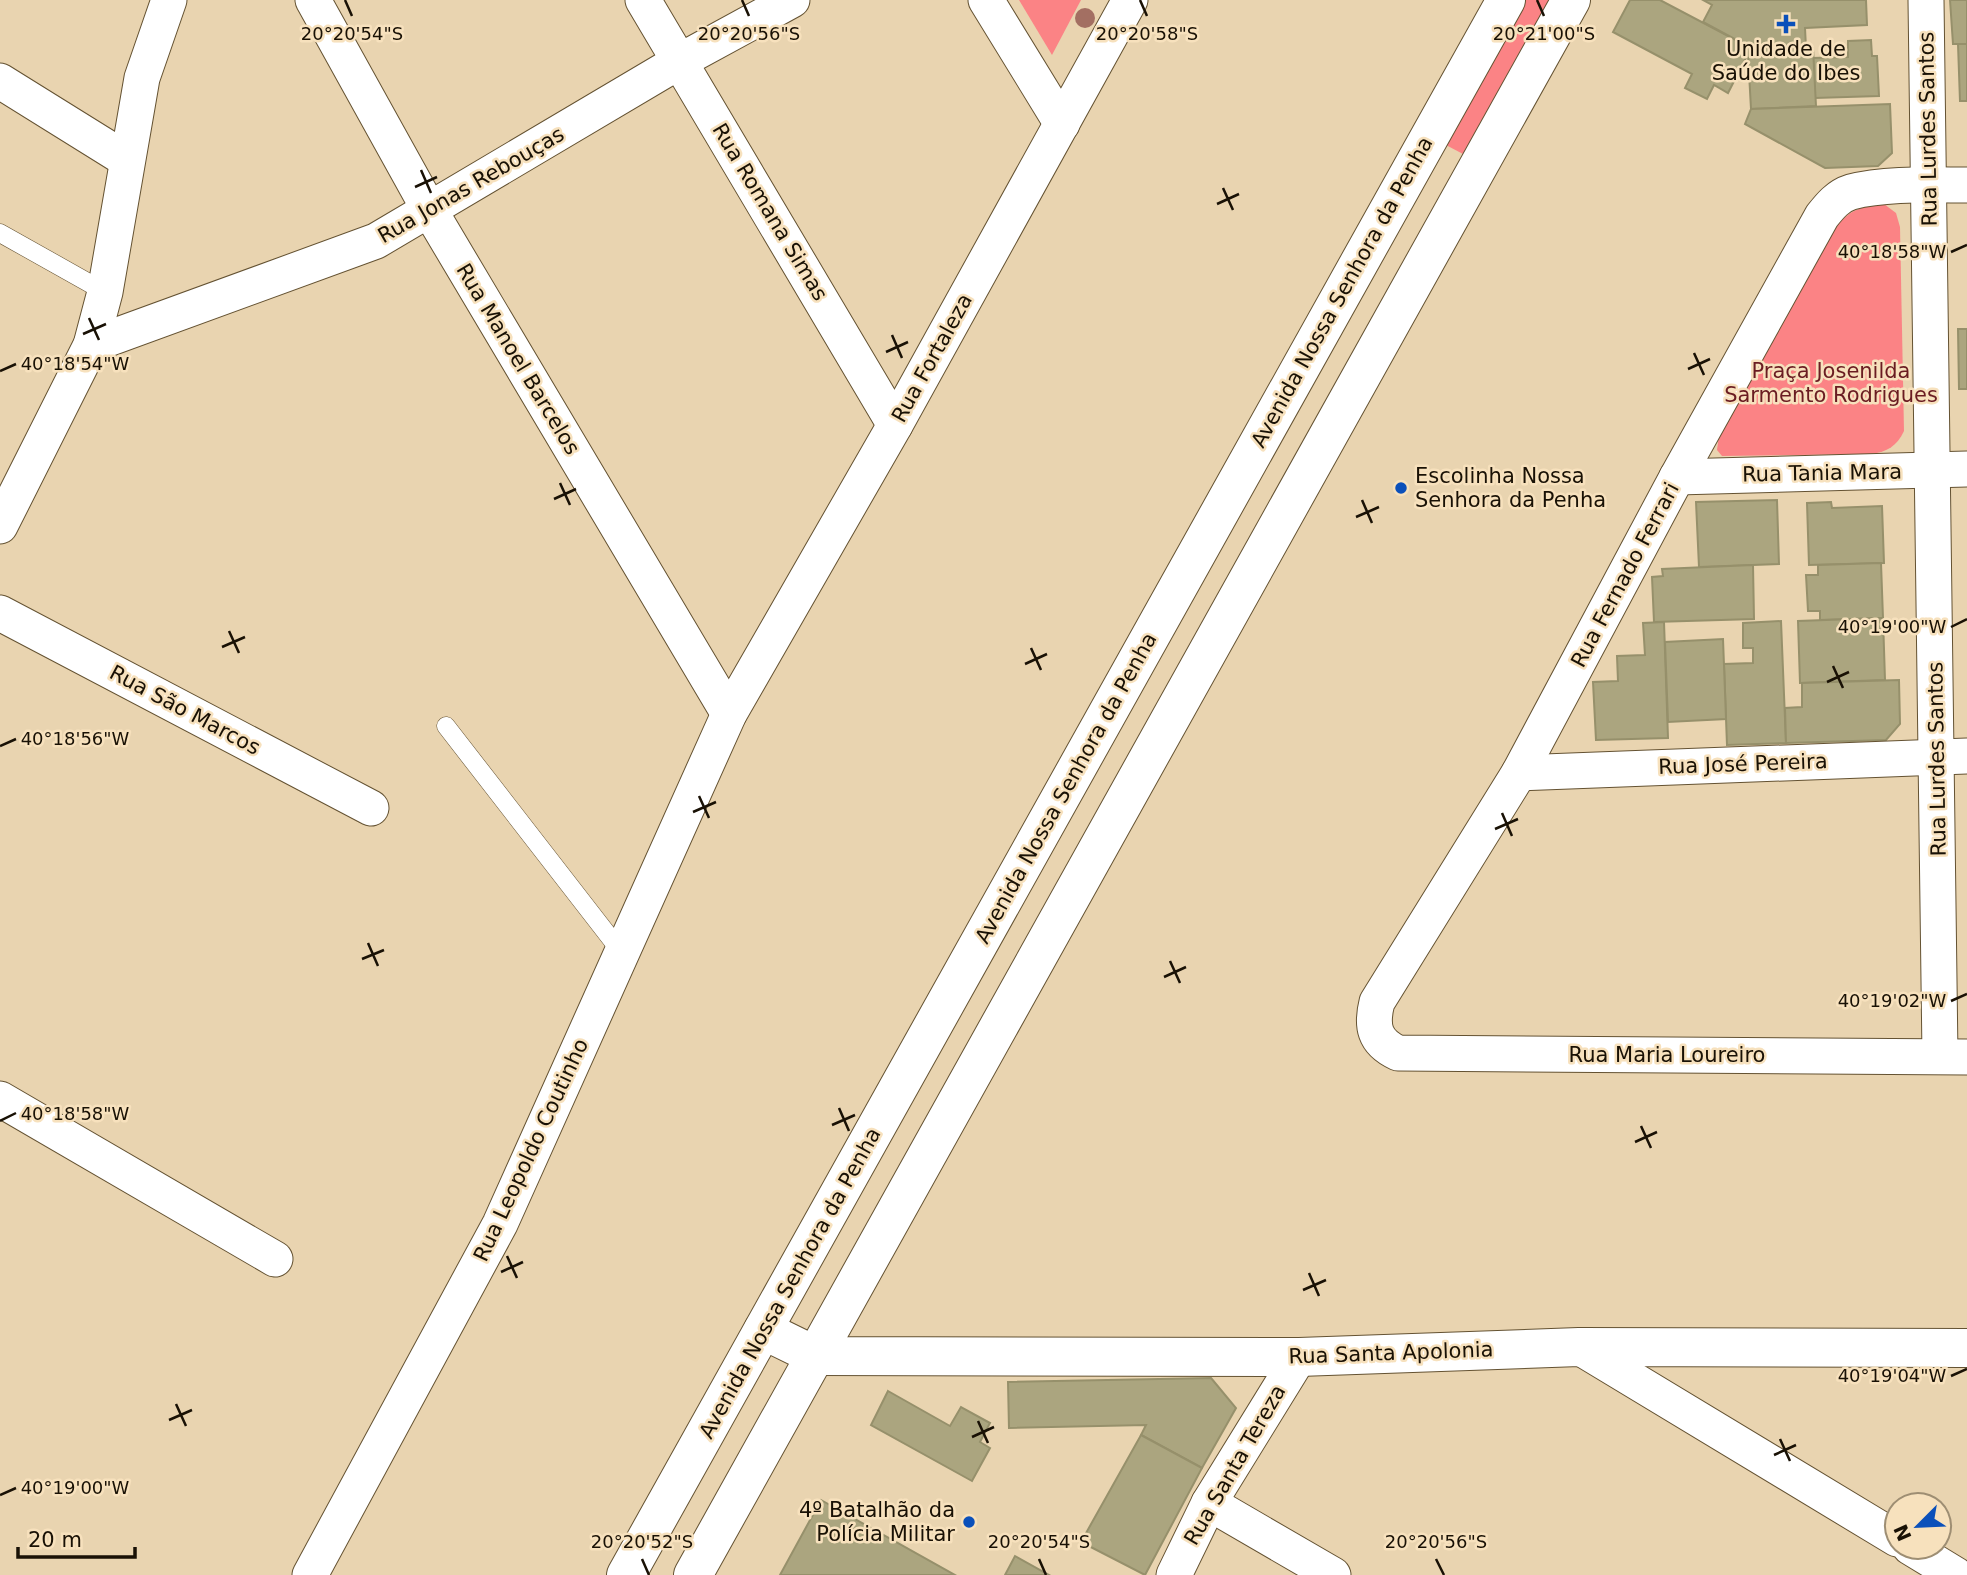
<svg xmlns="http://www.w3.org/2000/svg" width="1967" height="1575" viewBox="0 0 1967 1575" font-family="'DejaVu Sans',sans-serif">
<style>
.green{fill:#fb8385}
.building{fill:#aba57f;stroke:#96906b;stroke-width:2}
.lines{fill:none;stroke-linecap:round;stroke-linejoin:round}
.service-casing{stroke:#645232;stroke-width:19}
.minor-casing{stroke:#645232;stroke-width:37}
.tertiary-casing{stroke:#645232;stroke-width:40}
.service{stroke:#fff;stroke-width:18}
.minor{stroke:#fff;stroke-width:35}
.tertiary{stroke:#fff;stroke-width:38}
.tree{fill:#a36f62}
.ticks{fill:none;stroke:#191105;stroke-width:2.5}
.poi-dot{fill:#0b50ba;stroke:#f7e1bd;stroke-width:2.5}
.labels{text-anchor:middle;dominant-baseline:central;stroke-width:5;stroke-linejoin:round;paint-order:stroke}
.poi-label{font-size:21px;fill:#191105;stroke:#f7e1bd}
.street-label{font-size:21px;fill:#191105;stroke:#f7e1bd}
.park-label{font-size:21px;fill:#6a1c22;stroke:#f7e1bd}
.ticks-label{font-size:18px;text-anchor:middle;fill:#191105;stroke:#f7e1bd;stroke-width:5;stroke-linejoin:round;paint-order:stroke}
</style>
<rect width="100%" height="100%" fill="#e9d4b0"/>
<!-- green -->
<g class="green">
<polygon points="1019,0 1081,0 1052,55"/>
<polygon points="1524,0 1549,0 1463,154 1444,144"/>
<path d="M1884,204L1896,213L1900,227L1904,431C1897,446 1887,452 1871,454L1722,456L1717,450L1719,435L1838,224C1852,209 1863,206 1884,204Z"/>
</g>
<!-- building -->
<g class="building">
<polygon points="1630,0 1660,0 1751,48 1728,93 1714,85 1707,99 1685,88 1692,74 1613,32"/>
<polygon points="1703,0 1866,0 1867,25 1805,28 1806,48 1755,50 1703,22 1712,5"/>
<polygon points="1950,0 1967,0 1967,44 1953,44"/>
<polygon points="1871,40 1872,56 1877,56 1879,96 1815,98 1813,58 1848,57 1848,41"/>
<polygon points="1958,44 1967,44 1967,101 1960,101"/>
<polygon points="1751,48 1813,48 1816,106 1751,109 1748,54"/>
<polygon points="1890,104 1892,153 1878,166 1825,168 1745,124 1751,109"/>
<polygon points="1958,329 1967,329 1967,389 1959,389"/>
<polygon points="1777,500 1779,564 1699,567 1696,502"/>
<polygon points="1831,502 1832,508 1882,506 1884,563 1809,565 1807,503"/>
<polygon points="1881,563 1883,618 1820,620 1820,611 1808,611 1806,575 1818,575 1818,565"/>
<polygon points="1753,565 1754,619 1654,622 1652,577 1663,576 1662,569"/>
<polygon points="1883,618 1885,680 1800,683 1798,621"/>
<polygon points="1781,621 1786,743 1727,745 1724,664 1753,663 1753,648 1743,648 1743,623"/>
<polygon points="1664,622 1668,738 1596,740 1593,682 1618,681 1617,656 1645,655 1643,623"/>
<polygon points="1723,639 1726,719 1668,722 1665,642"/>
<polygon points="1899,680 1900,724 1886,740 1786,743 1785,708 1802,707 1802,683"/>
<polygon points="1211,1378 1236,1408 1202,1468 1141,1435 1146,1425 1009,1428 1008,1382"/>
<polygon points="888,1391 950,1426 961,1407 990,1423 980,1442 990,1448 972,1481 871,1425"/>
<polygon points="1141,1435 1202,1468 1145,1575 1081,1542"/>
<polygon points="821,1500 955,1575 780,1575"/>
<polygon points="1015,1556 1049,1575 1005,1575"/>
</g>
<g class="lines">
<!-- service casing -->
<g class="service-casing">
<g id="service">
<polyline points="0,233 105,292"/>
<polyline points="446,726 622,953"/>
</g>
</g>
<!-- minor casing -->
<g class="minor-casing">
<g id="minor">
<polyline points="313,0 430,211 729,714"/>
<polyline points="643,0 895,425"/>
<polyline points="986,0 1062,124"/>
<polyline points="1926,0 1940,1056"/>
<polyline points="0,81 127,160"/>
<path d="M1967,185C1932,185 1885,183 1851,192C1838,196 1830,206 1822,216L1677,477L1519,773L1377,1002C1371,1026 1374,1042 1398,1053L1967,1057"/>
<polyline points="91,345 376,241 680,61 792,0"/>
<polyline points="1677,477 1967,469"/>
<polyline points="0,526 91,345 105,292 142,78 169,0"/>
<polyline points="0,613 371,808"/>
<polyline points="1519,773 1967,756"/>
<polyline points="0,1099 275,1259"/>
<polyline points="1579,1347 1897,1539"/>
<polyline points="1209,1503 1333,1575"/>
<polyline points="1910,1547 1956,1575"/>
<polyline points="310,1575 500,1224 729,714 895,425 1130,0"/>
<polyline points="1174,1575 1209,1503 1299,1357"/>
</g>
</g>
<!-- tertiary casing -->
<g class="tertiary-casing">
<g id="tertiary">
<polyline points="763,1330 816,1356 1299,1357 1579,1347 1967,1348"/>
<polyline points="626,1575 1506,0"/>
<polyline points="693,1575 1571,0"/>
</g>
</g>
<!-- service -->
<use href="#service" class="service"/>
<!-- minor -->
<use href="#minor" class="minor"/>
<!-- tertiary -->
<use href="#tertiary" class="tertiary"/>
</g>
<!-- trees -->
<circle class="tree" cx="1085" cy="18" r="10"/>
<!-- ticks -->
<path class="ticks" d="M345,0L352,16M742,0L749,16M1140,0L1147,16M1537,0L1544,16M421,170L431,193M415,187L437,177M1223,188L1233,210M1217,204L1239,194M1951,252L1967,245M89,318L99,340M83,334L106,324M892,335L902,358M886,352L908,342M1694,353L1704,375M1688,369L1710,359M0,371L16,364M560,483L570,505M554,499L576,489M1362,500L1372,523M1356,517L1379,507M1951,627L1967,619M229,631L239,653M222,647L245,637M1031,648L1041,670M1025,664L1047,654M1833,666L1843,688M1827,682L1849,672M0,746L16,739M699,796L709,818M693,812L716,802M1502,813L1512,836M1495,829L1518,819M368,943L378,966M362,959L384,950M1170,961L1180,983M1164,977L1186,967M1951,1001L1967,994M839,1108L849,1131M0,1121L16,1113M832,1125L855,1115M1641,1126L1651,1148M1635,1142L1657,1132M507,1256L517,1278M501,1272L523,1262M1309,1273L1319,1296M1303,1290L1326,1280M1951,1376L1967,1369M176,1404L186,1426M169,1420L192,1410M978,1421L988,1443M972,1437L994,1427M1780,1439L1790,1461M1774,1455L1796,1445M0,1495L16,1488M642,1559L649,1575M1039,1559L1046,1575M1436,1559L1444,1575"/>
<!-- markers -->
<g class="poi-dot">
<path d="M1782.5 13.5h7v7h7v7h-7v7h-7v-7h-7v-7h7z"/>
<circle cx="1401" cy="488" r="7"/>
<circle cx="969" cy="1522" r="7"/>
</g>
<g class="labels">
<!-- poi labels -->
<g class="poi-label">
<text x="1786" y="49">Unidade de<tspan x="1786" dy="24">Saúde do Ibes</tspan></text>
<text x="1415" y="476" text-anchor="start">Escolinha Nossa<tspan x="1415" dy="24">Senhora da Penha</tspan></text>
<text x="955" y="1510" text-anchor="end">4º Batalhão da<tspan x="955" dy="24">Polícia Militar</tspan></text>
</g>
<!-- street labels -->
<g class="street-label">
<text transform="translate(1928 129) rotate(-91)">Rua Lurdes Santos</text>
<text transform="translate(471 185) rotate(-30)">Rua Jonas Rebouças</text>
<text transform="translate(770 212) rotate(59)">Rua Romana Simas</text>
<text transform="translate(1342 292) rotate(-61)">Avenida Nossa Senhora da Penha</text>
<text transform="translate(932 358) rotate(-61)">Rua Fortaleza</text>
<text transform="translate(518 359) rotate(59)">Rua Manoel Barcelos</text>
<text transform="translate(1822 473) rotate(-1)">Rua Tania Mara</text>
<text transform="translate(1625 575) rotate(-62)">Rua Fernado Ferrari</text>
<text transform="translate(185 710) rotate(28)">Rua São Marcos</text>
<text transform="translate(1937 759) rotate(-91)">Rua Lurdes Santos</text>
<text transform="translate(1743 764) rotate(-2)">Rua José Pereira</text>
<text transform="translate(1066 788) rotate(-61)">Avenida Nossa Senhora da Penha</text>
<text x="1667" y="1055">Rua Maria Loureiro</text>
<text transform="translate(531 1150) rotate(-65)">Rua Leopoldo Coutinho</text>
<text transform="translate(790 1283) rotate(-61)">Avenida Nossa Senhora da Penha</text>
<text transform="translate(1391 1353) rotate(-2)">Rua Santa Apolonia</text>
<text transform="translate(1235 1465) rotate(-60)">Rua Santa Tereza</text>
</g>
<!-- park labels -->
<g class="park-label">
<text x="1831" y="371">Praça Josenilda<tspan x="1831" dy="24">Sarmento Rodrigues</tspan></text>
</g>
</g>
<g class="ticks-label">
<text x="1544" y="40">20°21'00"S</text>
<text x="352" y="40">20°20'54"S</text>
<text x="749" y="40">20°20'56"S</text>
<text x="1147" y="40">20°20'58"S</text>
<text x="1892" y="258">40°18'58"W</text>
<text x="75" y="370">40°18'54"W</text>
<text x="1892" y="633">40°19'00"W</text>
<text x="75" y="745">40°18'56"W</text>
<text x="1892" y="1007">40°19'02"W</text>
<text x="75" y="1120">40°18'58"W</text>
<text x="1892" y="1382">40°19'04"W</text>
<text x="75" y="1494">40°19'00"W</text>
<text x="642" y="1548">20°20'52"S</text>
<text x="1039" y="1548">20°20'54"S</text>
<text x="1436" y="1548">20°20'56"S</text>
</g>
<!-- north arrow -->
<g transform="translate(1918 1526) rotate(246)"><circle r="33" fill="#f7e1bd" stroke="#9e8e73" stroke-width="2"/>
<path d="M0-5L12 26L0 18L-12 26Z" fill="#0b50ba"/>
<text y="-10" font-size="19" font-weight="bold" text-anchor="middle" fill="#191105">N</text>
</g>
<!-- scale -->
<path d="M18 1547v10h117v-10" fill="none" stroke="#191105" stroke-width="3.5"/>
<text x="28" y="1547" font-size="21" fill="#191105" stroke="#f7e1bd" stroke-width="5" paint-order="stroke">20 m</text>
</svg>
